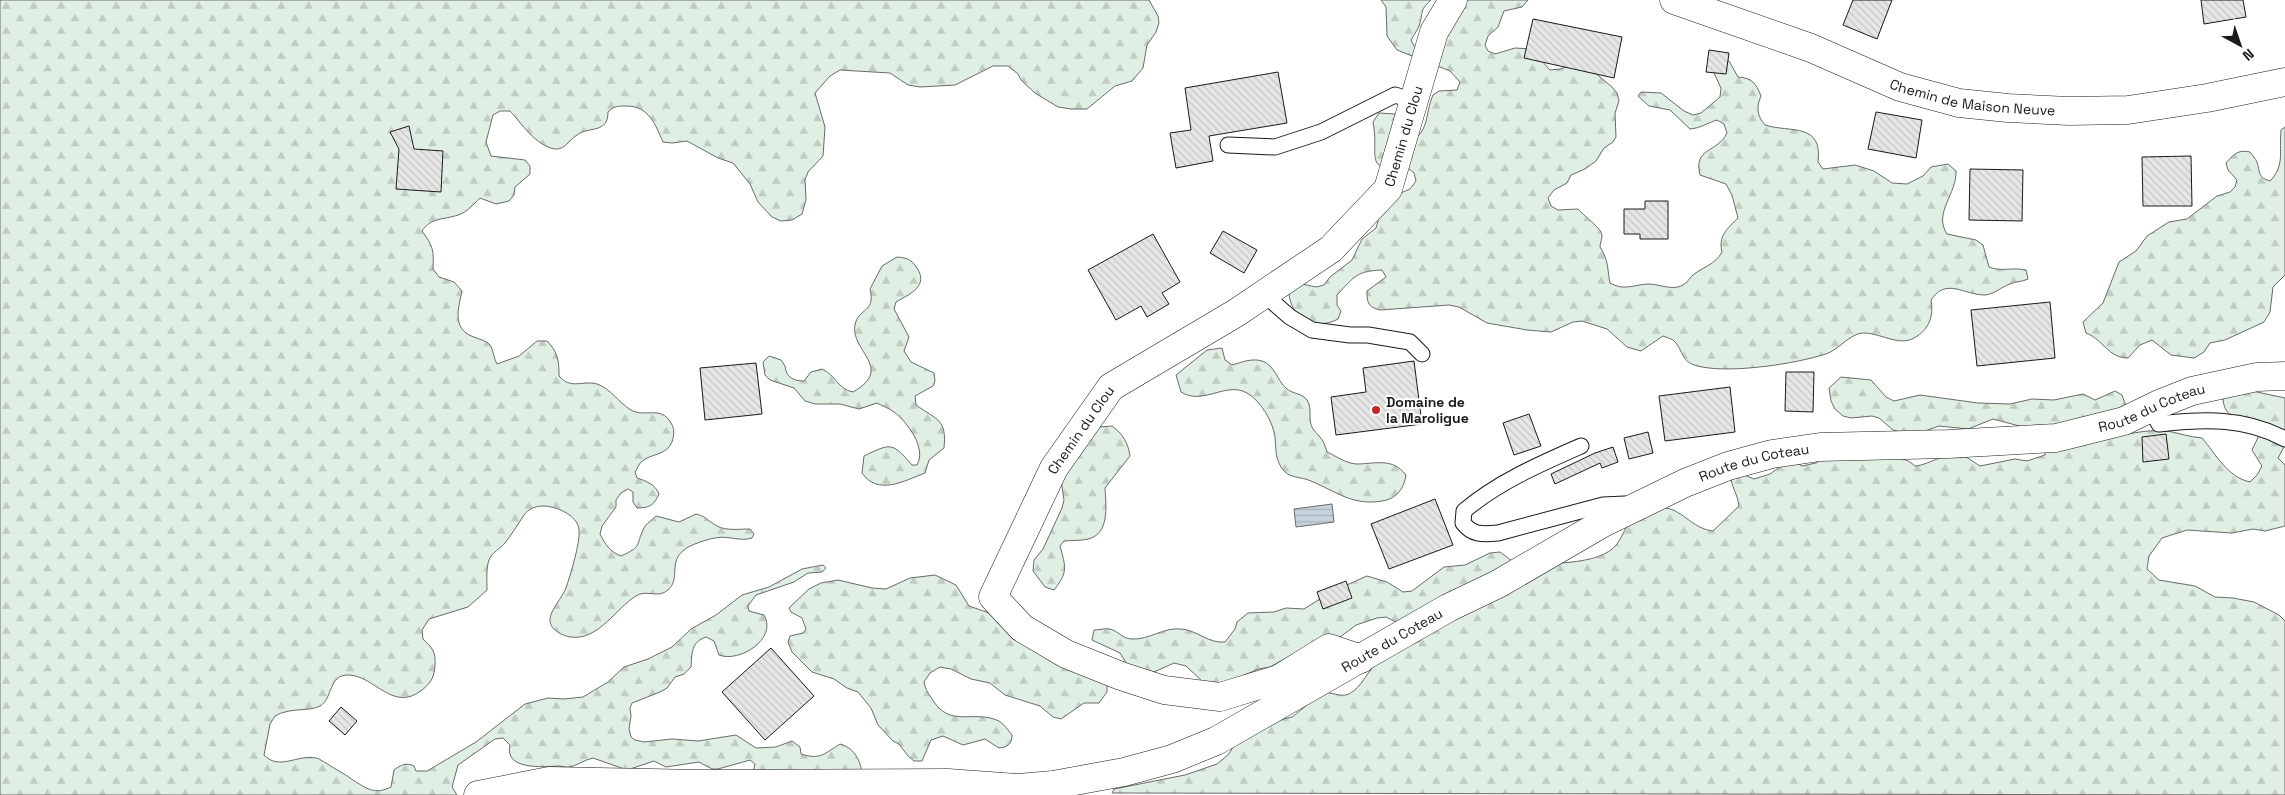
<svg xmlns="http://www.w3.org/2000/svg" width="2285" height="795" viewBox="0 0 2285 795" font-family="'Space Grotesk',sans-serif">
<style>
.forest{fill:url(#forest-firs);stroke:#6a6a6a}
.water{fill:url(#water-rules);stroke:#6a6a6a}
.building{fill:url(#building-back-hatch);stroke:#1a1a1a}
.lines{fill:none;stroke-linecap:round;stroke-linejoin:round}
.lane-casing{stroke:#1a1a1a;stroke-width:17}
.street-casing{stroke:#1a1a1a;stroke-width:29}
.lane{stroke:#fff;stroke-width:15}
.street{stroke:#fff;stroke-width:28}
.poi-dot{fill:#c62828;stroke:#fff;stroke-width:2}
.labels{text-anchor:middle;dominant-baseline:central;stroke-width:4;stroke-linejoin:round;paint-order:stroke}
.street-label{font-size:14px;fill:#1a1a1a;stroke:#fff}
.poi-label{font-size:14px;font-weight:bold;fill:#1a1a1a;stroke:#fff;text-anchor:start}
</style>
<defs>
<pattern id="forest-firs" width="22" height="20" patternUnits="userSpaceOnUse" patternTransform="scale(1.25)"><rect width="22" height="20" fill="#e0efe3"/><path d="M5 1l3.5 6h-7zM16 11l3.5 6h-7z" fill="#c0ccc2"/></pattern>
<pattern id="water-rules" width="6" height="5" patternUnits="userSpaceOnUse" patternTransform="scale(1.25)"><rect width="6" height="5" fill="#c6d2dc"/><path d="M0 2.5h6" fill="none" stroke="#aab4bc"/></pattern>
<pattern id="building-back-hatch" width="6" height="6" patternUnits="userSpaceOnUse" patternTransform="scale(1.25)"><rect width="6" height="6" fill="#e6e6e6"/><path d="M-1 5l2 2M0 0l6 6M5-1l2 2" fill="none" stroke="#c5c5c5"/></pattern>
</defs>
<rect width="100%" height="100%" fill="#fff"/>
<!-- forest -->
<g class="forest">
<path d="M0,0H1149L1158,16L1159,23L1156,32L1147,45L1143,68L1132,81L1115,86L1087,109H1071L1058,107L1035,93L1021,80L1018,74L1008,66H993L955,85L920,87L908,85L890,73L840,70L830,76L815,93L825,127L823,156L808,172L805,180L806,200L802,214L792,220L781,221L772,217L758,202L750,184L733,163L718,158L687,141L672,143L663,142C655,124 649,106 626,106C618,106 614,106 608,112C608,134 589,126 577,135C569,140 565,150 555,149C536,146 522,124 510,111H500L493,115L486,142L491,156L525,160L530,166V174L515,187L514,195L509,201L496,204L480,198C474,204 466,213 458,215C444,220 431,217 422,231C433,246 434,250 433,269L439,277L454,282L462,291C459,306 452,325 469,335C475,338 482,339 488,343C493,346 493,357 497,364L519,356L537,341H547C558,352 559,361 559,376C571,390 582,380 597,384C610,388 619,403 631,410C645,418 661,405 671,423C675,429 674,435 672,442C666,456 651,453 641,462C639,464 637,469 635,472L637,478C646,481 655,484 659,494C654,505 650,508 637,508L633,502V492L628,489L621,493L616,500V507L602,526L600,534C605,544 610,552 621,556C643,546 635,546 644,528C646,524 652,520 656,516L679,522L696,514C706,516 709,522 717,526C726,531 740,529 750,529L754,534L752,538C739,542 728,535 715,538C708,539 689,545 684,550C668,562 681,578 668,590C658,599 646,589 636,596C616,608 598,641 571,637C562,636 549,629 550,619C551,609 562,598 566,588C570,576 581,541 579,529C577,515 556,506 543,506C536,506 528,509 524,515C518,524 512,534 505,543C500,549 492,552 489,560C486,568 487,581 487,590L468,607L429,619L422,630L423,639C432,647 436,652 435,665C434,677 432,682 422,690C393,713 375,676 349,675C328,674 333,699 320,706C309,712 290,707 275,716L270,724L264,755C279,771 298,754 316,758C319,758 323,762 326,763C335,769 345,774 353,780C367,789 375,795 391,787L394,770C401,765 406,762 414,766L416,771H427L476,742L525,704L548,698L564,699L583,697L608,682L624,667L648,659L672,647L691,629L716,615L742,595L769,587L802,569L823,565L826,568L822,572L808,573L794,582L756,595L748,606L749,611L764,615C778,639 739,663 719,655L714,641L706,637C691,642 692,653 691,667L684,674L675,677L667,688L660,692L632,703L630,708L631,716L629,729L631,737L635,740L644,742L672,739L698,741L736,735L756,748L776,747L792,741L800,747L801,754C820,760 824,754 840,744C857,749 861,763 863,779L750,784L755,764L750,760L718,769H712L699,762L666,767L654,761L627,770L593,758C584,760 578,765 570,767C567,768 562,766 559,766C542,767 504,770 510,745L503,738L495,739L458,765L452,787L457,795H0Z"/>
<path d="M1381,0H1431C1418,12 1424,12 1419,26C1417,31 1413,36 1411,40L1414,46L1419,50L1459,0H1528L1522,7L1504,11L1498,27L1488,36L1485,45L1488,51L1495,54L1515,48L1531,49L1550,70L1560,69L1577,63L1587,66L1612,87L1617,93L1619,101L1615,113L1616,137L1613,142L1604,148L1596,161L1585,169L1571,175L1567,183L1554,190L1548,198L1551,206L1558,210L1578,209C1583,215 1602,229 1602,235C1602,239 1600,244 1600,247C1609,261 1607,268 1610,283C1624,291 1633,285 1648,284C1658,284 1668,289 1678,287C1686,285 1688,280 1693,275C1704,266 1715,265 1722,252C1718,236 1727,229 1738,218L1732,195L1726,184L1700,175C1693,147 1718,153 1727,133L1724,124L1717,120C1707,123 1701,128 1690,129L1670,110L1649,106L1638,96L1641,92L1661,93L1684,111L1693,115L1701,113L1720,97L1721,88L1712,69L1722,56L1729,61L1738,77C1752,78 1756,83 1761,96C1756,107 1757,116 1765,125C1790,133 1823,122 1818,162L1823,169L1855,165L1874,171L1892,183L1907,184L1923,176L1931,167L1948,164L1956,171C1957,194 1933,213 1947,234L1976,240L1983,245L1989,267C2001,272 2013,267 2026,270L2028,279C2022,282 2016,281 2010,284C2001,287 1995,294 1985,295C1964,295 1946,277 1931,300C1934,316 1929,330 1914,338C1899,347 1879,332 1862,333C1850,334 1838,350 1826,354C1794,364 1734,373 1702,367C1679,363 1685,351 1673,340C1670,338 1665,337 1663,336L1641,351L1627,347L1607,329L1582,321L1573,322L1551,332L1527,330L1487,323L1459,307L1449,305L1380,310C1368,307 1367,303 1367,291L1386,277L1382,270C1356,271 1354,277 1337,295V305L1341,311L1338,319C1317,331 1290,318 1289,293L1302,284L1316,287L1324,285L1330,277L1352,260L1362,239L1376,228L1378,221L1374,214L1389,198L1410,189L1416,181L1414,173L1408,168C1361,172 1380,156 1373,122L1379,113L1395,114L1410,143C1431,128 1424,116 1433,95L1439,91L1457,90L1460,82L1450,71L1397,50L1387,36L1386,7Z"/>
<path d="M2285,127V275L2273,287L2270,312L2264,322L2225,340L2210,343L2204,352L2194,358L2171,355L2152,340L2140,345L2128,358C2108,358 2104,340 2086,333L2083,322L2103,303L2119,262L2136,251L2147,236L2169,222L2187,219L2217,196L2230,192L2235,187L2237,180L2228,170L2226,163C2233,155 2238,149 2250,152C2252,155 2256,159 2257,162C2260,172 2258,178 2270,181C2285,165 2279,153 2281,130Z"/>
<path d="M897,257C907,258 911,259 917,268C929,286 910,294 896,302L894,309L909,337L904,351L911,362L934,373L935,381L933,386L915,396L916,405C937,420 947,419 944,448L929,460L925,473C904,481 878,496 862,473L864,456C891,443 892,442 912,465H917C927,448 907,422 894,412C889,408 882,406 877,403L859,409L840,404H815L805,401L794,388L770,380L765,375L763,362L769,356L781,360L785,366C786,377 793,381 804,381L811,372L822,369C836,375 837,389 853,392C895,368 850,351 855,325C858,308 876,313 870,289L882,266Z"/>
<path d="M1222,348L1225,360L1232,365C1242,362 1252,358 1262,361C1275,365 1277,381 1287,389C1293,394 1302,393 1307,400C1313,409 1307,420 1313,429C1321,439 1323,438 1327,452C1336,456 1345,463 1356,464C1376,464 1392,457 1406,475C1404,489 1396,499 1382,501C1353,506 1337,492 1311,481C1300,476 1288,479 1281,467C1275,457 1276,448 1275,437C1273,422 1261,401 1247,393C1226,381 1203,406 1181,392L1176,375L1207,350Z"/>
<path d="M1841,377L1871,380L1886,397L1894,401L1920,395L1978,403L2010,404L2032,399L2054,400L2083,394L2095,400L2115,391L2122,395L2126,406L2109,438C2128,434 2148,429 2167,431C2179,433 2189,437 2202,438C2216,454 2227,477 2250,482L2257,475L2262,466L2252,450L2262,429C2243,421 2223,420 2223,397L2243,389L2285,398V445L2278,458L2285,465V526L2265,531L2253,529L2232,533L2187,530L2162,538L2149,556L2147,569L2159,580L2195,586L2215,597L2233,598L2254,602L2279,615L2285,621V795L1112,793L1114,789L1185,775L1217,764L1228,755L1237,741L1267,723L1292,717L1322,693C1331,691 1340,698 1349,694C1362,687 1367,672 1377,662C1386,654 1408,646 1420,641L1422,635L1386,617L1377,618L1356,625L1335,641L1311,644L1270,667L1259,669L1229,681L1212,684L1204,683L1186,666L1174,663L1154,672L1128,666L1120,653L1092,640L1094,630C1099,630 1106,628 1110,629C1118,631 1123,639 1132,639C1149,640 1164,627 1181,629C1197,630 1209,644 1225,642L1235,629L1237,622L1248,613L1274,612L1286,608L1304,609L1331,592L1367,576L1387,582L1403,592L1412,591L1444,567L1465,565L1490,553L1500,552L1516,564C1542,563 1600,567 1617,544C1623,536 1627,525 1631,516C1641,514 1653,509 1663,508C1680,507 1692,529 1713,531L1739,506C1738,496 1733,489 1731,480L1742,474L1754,479L1770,474L1788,461H1794L1802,466L1816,463L1824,457L1846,454L1853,460C1874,458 1899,451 1915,466C1930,465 1947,450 1963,456C1969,458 1975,463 1980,466L2015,459L2027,461L2045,455L2046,433L1993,419L1968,429L1939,426L1922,432H1901L1893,430L1879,418L1872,416L1851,418L1843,416L1835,409L1831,401L1829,388Z"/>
<path d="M1112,426C1123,434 1128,443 1130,456L1105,488C1106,505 1110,534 1088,539C1081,541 1072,540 1064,541L1060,546C1066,568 1068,572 1054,590L1045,587L1033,571L1034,560L1043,549L1062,508L1064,500L1061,479L1090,434L1100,427Z"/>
<path d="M935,575L956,585L969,606L992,614L1107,684V692L1099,703H1084L1061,719L1053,717L1040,706L1005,695L990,683L971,679L951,669L940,667L930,673L924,682C925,689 928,693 932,699C950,729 973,709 999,721C1004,724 1008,730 1012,735C1012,744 1008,747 999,748L985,739L963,745L943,736L931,740L922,761H914L908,756L899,744L893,741L878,725L871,708L858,692L847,688L834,679L812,672L792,652L788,642L790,636L803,633L806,629L802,618L791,612L789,608L809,589L821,583L838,580L872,588L886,589L910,578Z"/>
</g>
<!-- water -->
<polygon class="water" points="1332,504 1334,522 1296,527 1294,509"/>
<!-- building -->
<g class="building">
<polygon points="1853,0 1892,0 1877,39 1843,25"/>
<polygon points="2201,0 2243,0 2246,17 2204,24"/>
<polygon points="1533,19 1622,37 1614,78 1524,58"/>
<polygon points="1709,50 1729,53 1726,74 1706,72"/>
<polygon points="1278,72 1287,123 1209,136 1213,161 1176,168 1170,133 1191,130 1185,88"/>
<polygon points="1876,112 1922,120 1916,158 1868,149"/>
<polygon points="409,126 414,149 443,151 441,192 396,189 399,149 390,132"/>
<polygon points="2191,156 2192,206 2143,206 2142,157"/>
<polygon points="1970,169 2023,170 2022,221 1969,220"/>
<polygon points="1645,201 1668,201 1668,239 1640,239 1640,234 1624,234 1624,209 1645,209"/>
<polygon points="1223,231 1257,250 1244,273 1210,253"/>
<polygon points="1153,234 1180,282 1162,293 1169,304 1147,317 1141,306 1116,320 1088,270"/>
<polygon points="2050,302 2055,358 1977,366 1971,310"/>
<polygon points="1414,361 1422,424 1336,435 1331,397 1366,392 1363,368"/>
<polygon points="756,363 762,414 705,420 700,368"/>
<polygon points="1786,372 1814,372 1813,412 1785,411"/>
<polygon points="1730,387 1735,432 1665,441 1659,396"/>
<polygon points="1529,414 1541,446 1514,455 1503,423"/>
<polygon points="1648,432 1653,453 1629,459 1624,438"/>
<polygon points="2166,434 2169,459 2143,462 2142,437"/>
<polygon points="1613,447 1618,462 1602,468 1600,463 1555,484 1551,474 1595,453"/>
<polygon points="1435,499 1453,545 1389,569 1371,524"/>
<polygon points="1346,581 1352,598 1323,609 1317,592"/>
<polygon points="771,648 814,696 765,740 722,692"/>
<polygon points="341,707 357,721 345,735 329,721"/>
</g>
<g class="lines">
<!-- lane casing -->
<g class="lane-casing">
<g id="lane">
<polyline points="1228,145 1275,147 1321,132 1395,95 1414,101"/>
<polyline points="1266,293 1275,304 1290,317 1312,330 1350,335 1368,335 1410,342 1422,354"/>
<path d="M2150,408L2159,424C2204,419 2244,417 2285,439"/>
<path d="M1581,446C1540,464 1498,482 1464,511L1463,523C1473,536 1484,534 1498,533L1603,505L1625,504L1626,506"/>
</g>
</g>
<!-- street casing -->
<g class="street-casing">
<g id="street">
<path id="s1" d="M1674,0L1811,48L1900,87L1959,103L2008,108L2069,111L2128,110L2207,98L2285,82"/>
<path id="s2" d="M1361,659L1329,648L1279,679L1220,697L1164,690L1121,676L1066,654L1022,628L993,597L1054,468L1111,387L1236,313L1331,249L1388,189L1434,32L1453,0"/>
<path id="s3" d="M478,795L549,781L701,784L948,783L1018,788L1053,785L1124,772L1172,759L1216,741L1448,608L1498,584L1603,523L1685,483L1728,466L1772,454L1820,447L1948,444L2056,438L2124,421L2159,404L2192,391L2257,377L2285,376"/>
</g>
</g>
<!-- lane -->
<use href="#lane" class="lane"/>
<!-- street -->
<use href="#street" class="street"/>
</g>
<!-- markers -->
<circle class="poi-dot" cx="1376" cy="410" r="5"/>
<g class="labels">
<!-- street labels -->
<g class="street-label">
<text stroke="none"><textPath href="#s1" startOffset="316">Chemin de Maison Neuve</textPath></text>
<text stroke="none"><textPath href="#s2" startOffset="1048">Chemin du Clou</textPath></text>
<text stroke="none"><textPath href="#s3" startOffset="1759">Route du Coteau</textPath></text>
<text stroke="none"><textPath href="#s2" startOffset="598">Chemin du Clou</textPath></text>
<text stroke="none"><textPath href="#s3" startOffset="1354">Route du Coteau</textPath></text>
<text stroke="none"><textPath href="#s3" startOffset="949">Route du Coteau</textPath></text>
</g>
<!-- poi labels -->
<g class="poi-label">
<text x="1386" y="402">Domaine de<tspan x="1386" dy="16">la Maroligue</tspan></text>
</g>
</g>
<!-- north arrow -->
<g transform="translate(2240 45) rotate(140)" stroke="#ffffff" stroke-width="4" paint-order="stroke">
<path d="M0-4L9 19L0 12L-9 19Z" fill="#1a1a1a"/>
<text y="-8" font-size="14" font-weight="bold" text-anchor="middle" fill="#1a1a1a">N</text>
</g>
</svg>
